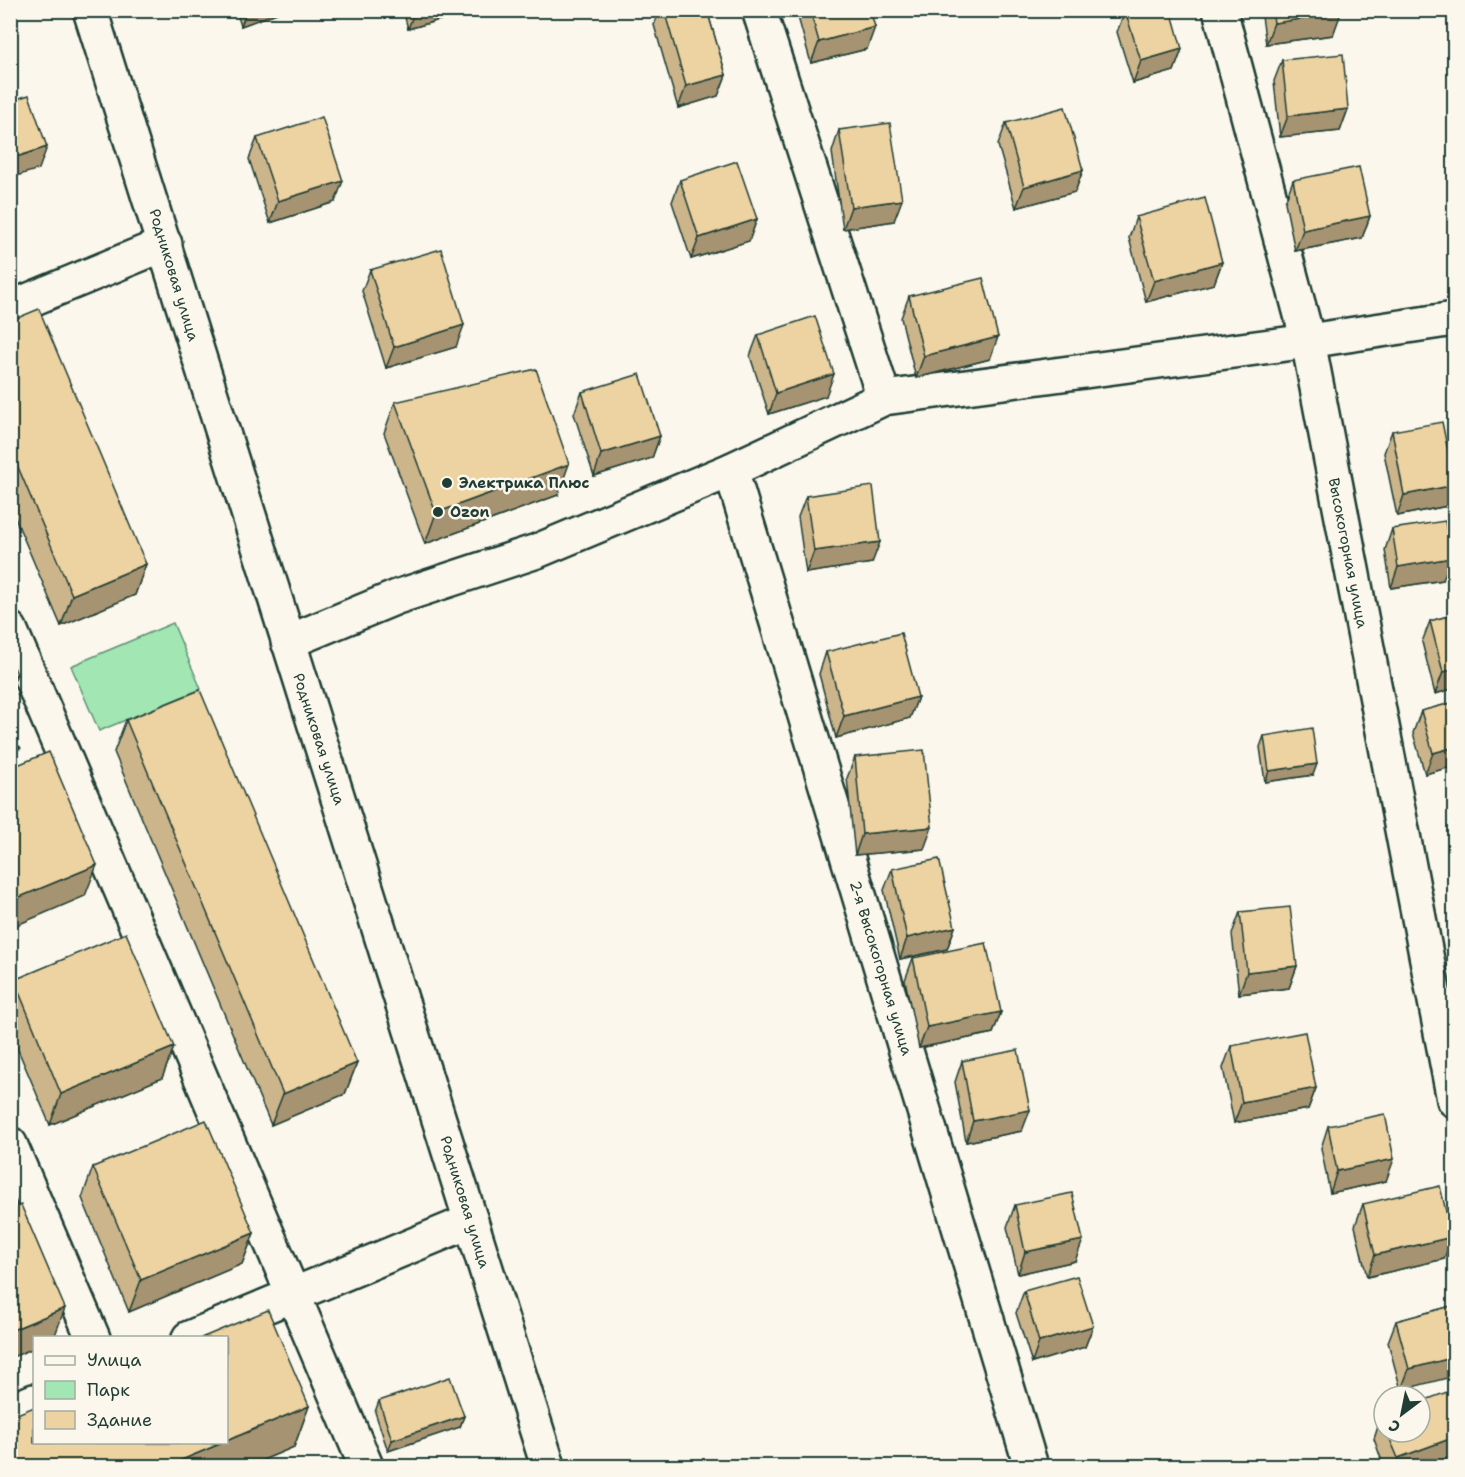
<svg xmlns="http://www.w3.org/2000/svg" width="1465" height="1477" viewBox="0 0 1465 1477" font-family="'Shantell Sans',sans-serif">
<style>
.green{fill:#a1e6b3;stroke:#609274;stroke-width:1.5}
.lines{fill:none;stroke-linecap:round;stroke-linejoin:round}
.minor-casing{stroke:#1f3d34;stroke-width:38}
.path{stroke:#1f3d34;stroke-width:4;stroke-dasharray:4.5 4.5;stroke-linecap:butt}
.minor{stroke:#fbf7ec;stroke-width:33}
.wall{fill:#ccb58b;stroke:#1f3d34;stroke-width:1.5}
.shaded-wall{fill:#a69371;stroke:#1f3d34;stroke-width:1.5}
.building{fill:#edd2a2;stroke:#1f3d34;stroke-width:1.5}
.poi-dot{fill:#1f3d34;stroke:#fbf7ec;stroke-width:2}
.labels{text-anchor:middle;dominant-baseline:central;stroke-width:5;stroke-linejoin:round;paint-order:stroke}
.street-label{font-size:15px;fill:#1f3d34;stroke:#fbf7ec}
.poi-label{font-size:15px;font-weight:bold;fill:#1f3d34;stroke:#fbf7ec;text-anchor:start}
</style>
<rect width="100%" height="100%" fill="#fbf7ec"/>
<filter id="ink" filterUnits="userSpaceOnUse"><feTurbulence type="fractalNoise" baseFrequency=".0167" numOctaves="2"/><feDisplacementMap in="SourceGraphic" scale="12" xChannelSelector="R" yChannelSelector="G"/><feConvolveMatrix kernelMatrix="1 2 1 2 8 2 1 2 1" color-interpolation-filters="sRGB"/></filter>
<g filter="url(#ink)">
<!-- green -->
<polygon class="green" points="173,623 201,689 99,731 71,666"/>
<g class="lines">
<!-- minor casing -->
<g class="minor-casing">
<g id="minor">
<polyline points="90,10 548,1466"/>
<polyline points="759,10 884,398"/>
<polyline points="1220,10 1308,341 1454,1100"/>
<polyline points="10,308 165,244"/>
<polyline points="731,470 1031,1466"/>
<polyline points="10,629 366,1466"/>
<polyline points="288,642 397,597 537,551 731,470 884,398 1308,341 1454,319"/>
<polyline points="10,1144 93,1338"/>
<polyline points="189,1338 471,1221"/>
<polyline points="10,1411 34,1401"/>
</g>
</g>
<!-- path -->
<polyline class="path" points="10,752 21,747"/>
<!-- minor -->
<use href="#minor" class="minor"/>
</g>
<!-- wall -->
<g class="wall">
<polygon points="236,10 285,10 241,26"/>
<polygon points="403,10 474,10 408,29"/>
<polygon points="660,10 707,10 726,75 718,96 678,108 654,25"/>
<polygon points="796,10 870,10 867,49 811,63"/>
<polygon points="1261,10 1340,10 1333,35 1266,44"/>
<polygon points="1125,11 1182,49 1174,71 1133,83 1117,32"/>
<polygon points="1282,60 1348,109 1340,131 1280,137 1274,81"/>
<polygon points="1006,123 1083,170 1075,192 1016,208 998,145"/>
<polygon points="839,130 894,221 843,229 832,152"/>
<polygon points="257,138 335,202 270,223 249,159"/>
<polygon points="680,180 757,219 749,241 691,259 672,202"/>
<polygon points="1293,180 1370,216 1362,238 1295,251 1285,202"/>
<polygon points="1136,217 1222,262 1214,284 1146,302 1129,238"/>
<polygon points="370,270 456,347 386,368 362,291"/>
<polygon points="909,296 990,359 916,378 901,318"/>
<polygon points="10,321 146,564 135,595 61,626 10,506"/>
<polygon points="758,335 826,396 769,414 750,356"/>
<polygon points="582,392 660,436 652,458 594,476 574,414"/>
<polygon points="395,402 558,495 425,544 384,433"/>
<polygon points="1392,431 1455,482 1455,486 1447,506 1397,516 1384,453"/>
<polygon points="806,496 872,563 806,573 798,517"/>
<polygon points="1392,529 1443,580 1391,588 1385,550"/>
<polygon points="1455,614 1455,688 1435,694 1422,642 1430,621"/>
<polygon points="826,652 918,697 910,718 836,738 819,674"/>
<polygon points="1455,702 1455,766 1425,774 1413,733 1421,711"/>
<polygon points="126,720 357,1063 345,1094 271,1125 114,752"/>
<polygon points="1264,736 1313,775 1265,782 1260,747"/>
<polygon points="855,757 924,849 855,855 847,778"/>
<polygon points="892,869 955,927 947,949 900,959 884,890"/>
<polygon points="1240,912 1297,966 1289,988 1239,994 1232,934"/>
<polygon points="913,958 1001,1012 993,1033 919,1048 905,980"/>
<polygon points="14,980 174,1047 162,1078 50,1125 10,1031 10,988"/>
<polygon points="1231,1046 1316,1088 1308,1109 1234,1123 1223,1068"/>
<polygon points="962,1061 1022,1131 966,1142 955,1082"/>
<polygon points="1328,1126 1386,1181 1330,1193 1321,1148"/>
<polygon points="93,1167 254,1233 242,1264 129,1312 82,1198"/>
<polygon points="1363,1204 1444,1259 1367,1277 1355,1226"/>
<polygon points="1015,1205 1075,1261 1018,1274 1007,1227"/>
<polygon points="1024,1291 1093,1326 1085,1347 1032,1363 1016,1313"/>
<polygon points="1455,1305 1401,1390 1388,1342 1396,1321"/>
<polygon points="1455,1389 1455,1455 1425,1467 1384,1467 1374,1439 1381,1417 1384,1416 1384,1432 1420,1432"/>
<polygon points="379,1401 464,1416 460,1427 388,1451 375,1412"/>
<polygon points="309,1406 294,1447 246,1467 10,1467 10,1417"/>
</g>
<!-- shaded-wall -->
<g class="shaded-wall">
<polygon points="247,10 285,10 241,26"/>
<polygon points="415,10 474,10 408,29"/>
<polygon points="1341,13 1333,35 1266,44 1274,23"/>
<polygon points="875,27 867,49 811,63 819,42"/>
<polygon points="1182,49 1174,71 1133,83 1141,61"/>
<polygon points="726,75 718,96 678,108 686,86"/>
<polygon points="1348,109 1340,131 1280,137 1288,116"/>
<polygon points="47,147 39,169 10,178 10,159"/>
<polygon points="1083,170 1075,192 1016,208 1024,187"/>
<polygon points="343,181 335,202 270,223 278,201"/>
<polygon points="902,200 894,221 843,229 851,207"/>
<polygon points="1370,216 1362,238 1295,251 1303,230"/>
<polygon points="757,219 749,241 691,259 699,238"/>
<polygon points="1222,262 1214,284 1146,302 1154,281"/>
<polygon points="464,325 456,347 386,368 394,347"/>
<polygon points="998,337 990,359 916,378 924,356"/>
<polygon points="834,374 826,396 769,414 776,393"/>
<polygon points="660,436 652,458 594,476 601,454"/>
<polygon points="569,464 558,495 425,544 436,513"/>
<polygon points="1455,485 1447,506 1397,516 1404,495"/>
<polygon points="880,542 872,563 806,573 814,551"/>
<polygon points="1451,558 1443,580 1391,588 1398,567"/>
<polygon points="146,564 135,595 61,626 72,595"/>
<polygon points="1455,669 1455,688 1435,694 1443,672"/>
<polygon points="17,674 10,692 10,677"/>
<polygon points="918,697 910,718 836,738 844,716"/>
<polygon points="1455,747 1455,766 1425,774 1433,753"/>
<polygon points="1317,764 1313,775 1265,782 1269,771"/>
<polygon points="932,827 924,849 855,855 862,834"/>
<polygon points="97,865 85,896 10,928 10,901"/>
<polygon points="955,927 947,949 900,959 907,938"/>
<polygon points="1297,966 1289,988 1239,994 1247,972"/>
<polygon points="1001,1012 993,1033 919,1048 927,1027"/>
<polygon points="174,1047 162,1078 50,1125 61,1094"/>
<polygon points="357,1063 345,1094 271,1125 283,1094"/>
<polygon points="1316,1088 1308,1109 1234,1123 1242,1102"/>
<polygon points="1030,1110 1022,1131 966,1142 973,1121"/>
<polygon points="1394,1159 1386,1181 1330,1193 1337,1171"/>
<polygon points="254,1233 242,1264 129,1312 141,1280"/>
<polygon points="1452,1237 1444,1259 1367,1277 1375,1255"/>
<polygon points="1083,1240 1075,1261 1018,1274 1025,1252"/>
<polygon points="65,1308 54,1338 34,1338 34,1348 10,1358 10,1331"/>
<polygon points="1093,1326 1085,1347 1032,1363 1039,1342"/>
<polygon points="1455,1357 1455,1376 1401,1390 1409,1369"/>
<polygon points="309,1406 294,1447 246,1467 165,1467 222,1443 226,1443 226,1441"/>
<polygon points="464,1416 460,1427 388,1451 392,1440"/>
<polygon points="1455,1437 1455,1455 1425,1467 1395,1467 1398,1458"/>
</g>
<!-- building -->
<g class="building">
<polygon points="664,10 707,10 726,75 686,86"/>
<polygon points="810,10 870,10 875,27 819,42"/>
<polygon points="1127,10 1171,10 1182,49 1141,61 1125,11"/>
<polygon points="1272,10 1340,10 1341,13 1274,23"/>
<polygon points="1343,54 1348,109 1288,116 1282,60"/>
<polygon points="29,95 47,147 10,159 10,101"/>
<polygon points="1065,107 1083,170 1024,187 1006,123"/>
<polygon points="322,117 343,181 278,201 257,138"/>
<polygon points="890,123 902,200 851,207 839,130"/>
<polygon points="737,161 757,219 699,238 680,180"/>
<polygon points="1359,167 1370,216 1303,230 1293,180"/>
<polygon points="1205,198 1222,262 1154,281 1136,217"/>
<polygon points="441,249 464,325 394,347 370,270"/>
<polygon points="983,278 998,337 924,356 909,296"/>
<polygon points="39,309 146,564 72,595 10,448 10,321"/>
<polygon points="815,316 834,374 776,393 758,335"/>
<polygon points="536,369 569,464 436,513 395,402"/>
<polygon points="640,374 660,436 601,454 582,392"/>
<polygon points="1442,422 1455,485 1404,495 1392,431"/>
<polygon points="873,486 880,542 814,551 806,496"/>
<polygon points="1445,521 1451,558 1398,567 1392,529"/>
<polygon points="1455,614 1455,669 1443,672 1430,621"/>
<polygon points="901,633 918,697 844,716 826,652"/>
<polygon points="10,658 17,674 10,677"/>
<polygon points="200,690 357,1063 283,1094 126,720"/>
<polygon points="1455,702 1455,747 1433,753 1421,711"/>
<polygon points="1312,728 1317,764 1269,771 1264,736"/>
<polygon points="924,750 932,827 862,834 855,757"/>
<polygon points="49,752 97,865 10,901 10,768"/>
<polygon points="939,859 955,927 907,938 892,869"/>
<polygon points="1290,907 1297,966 1247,972 1240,912"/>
<polygon points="126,933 174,1047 61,1094 14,980"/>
<polygon points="986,943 1001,1012 927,1027 913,958"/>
<polygon points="1305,1032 1316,1088 1242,1102 1231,1046"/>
<polygon points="1018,1050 1030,1110 973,1121 962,1061"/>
<polygon points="1385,1114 1394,1159 1337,1171 1328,1126"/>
<polygon points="206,1120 254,1233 141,1280 93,1167"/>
<polygon points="1440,1186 1452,1237 1375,1255 1363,1204"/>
<polygon points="1072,1193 1083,1240 1025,1252 1015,1205"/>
<polygon points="21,1205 65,1308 10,1331 10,1209"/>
<polygon points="1077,1276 1093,1326 1039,1342 1024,1291"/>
<polygon points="1455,1305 1455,1357 1409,1369 1396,1321"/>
<polygon points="268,1310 309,1406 226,1441 226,1338 201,1338"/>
<polygon points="450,1377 464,1416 392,1440 379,1401"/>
<polygon points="1455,1389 1455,1437 1398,1458 1387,1432 1420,1432 1420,1402"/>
<polygon points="34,1407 34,1443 222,1443 165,1467 22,1467 10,1440 10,1417"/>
</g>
</g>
<!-- markers -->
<g class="poi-dot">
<circle cx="447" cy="483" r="6"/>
<circle cx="438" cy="512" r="6"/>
</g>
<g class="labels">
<!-- street labels -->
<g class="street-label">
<text transform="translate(174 275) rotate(73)">Родниковая улица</text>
<text transform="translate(1348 553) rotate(79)">Высокогорная улица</text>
<text transform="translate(319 739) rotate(72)">Родниковая улица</text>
<text transform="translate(881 968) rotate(73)">2-я Высокогорная улица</text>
<text transform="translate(465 1202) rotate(73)">Родниковая улица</text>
</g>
<!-- poi labels -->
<g class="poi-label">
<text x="459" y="483">Электрика Плюс</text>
<text x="450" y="512">Ozon</text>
</g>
</g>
<!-- margin -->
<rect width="1465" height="1477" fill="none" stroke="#fbf7ec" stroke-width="36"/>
<rect x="18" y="18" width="1429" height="1441" fill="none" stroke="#1f3d34" stroke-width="2" filter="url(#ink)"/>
<!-- legend -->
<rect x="33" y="1336" width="195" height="108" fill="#fbf7ec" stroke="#a3ada2" stroke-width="1.5"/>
<rect x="45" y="1356" width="30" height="9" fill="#fbf7ec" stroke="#a3ada2" stroke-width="1.5"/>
<text x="87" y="1366" font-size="18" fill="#1f3d34">Улица</text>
<rect x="45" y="1381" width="30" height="18" fill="#a1e6b3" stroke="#a3ada2" stroke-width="1.5"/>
<text x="87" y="1396" font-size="18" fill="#1f3d34">Парк</text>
<rect x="45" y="1411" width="30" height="18" fill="#edd2a2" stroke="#a3ada2" stroke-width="1.5"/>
<text x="87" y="1426" font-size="18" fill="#1f3d34">Здание</text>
<!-- north arrow -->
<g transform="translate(1402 1414) rotate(212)"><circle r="28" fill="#fbf7ec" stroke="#a3ada2" stroke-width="1.5"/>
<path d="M0-4.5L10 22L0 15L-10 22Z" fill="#1f3d34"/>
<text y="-9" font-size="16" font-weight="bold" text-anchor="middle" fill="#1f3d34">С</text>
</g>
</svg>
